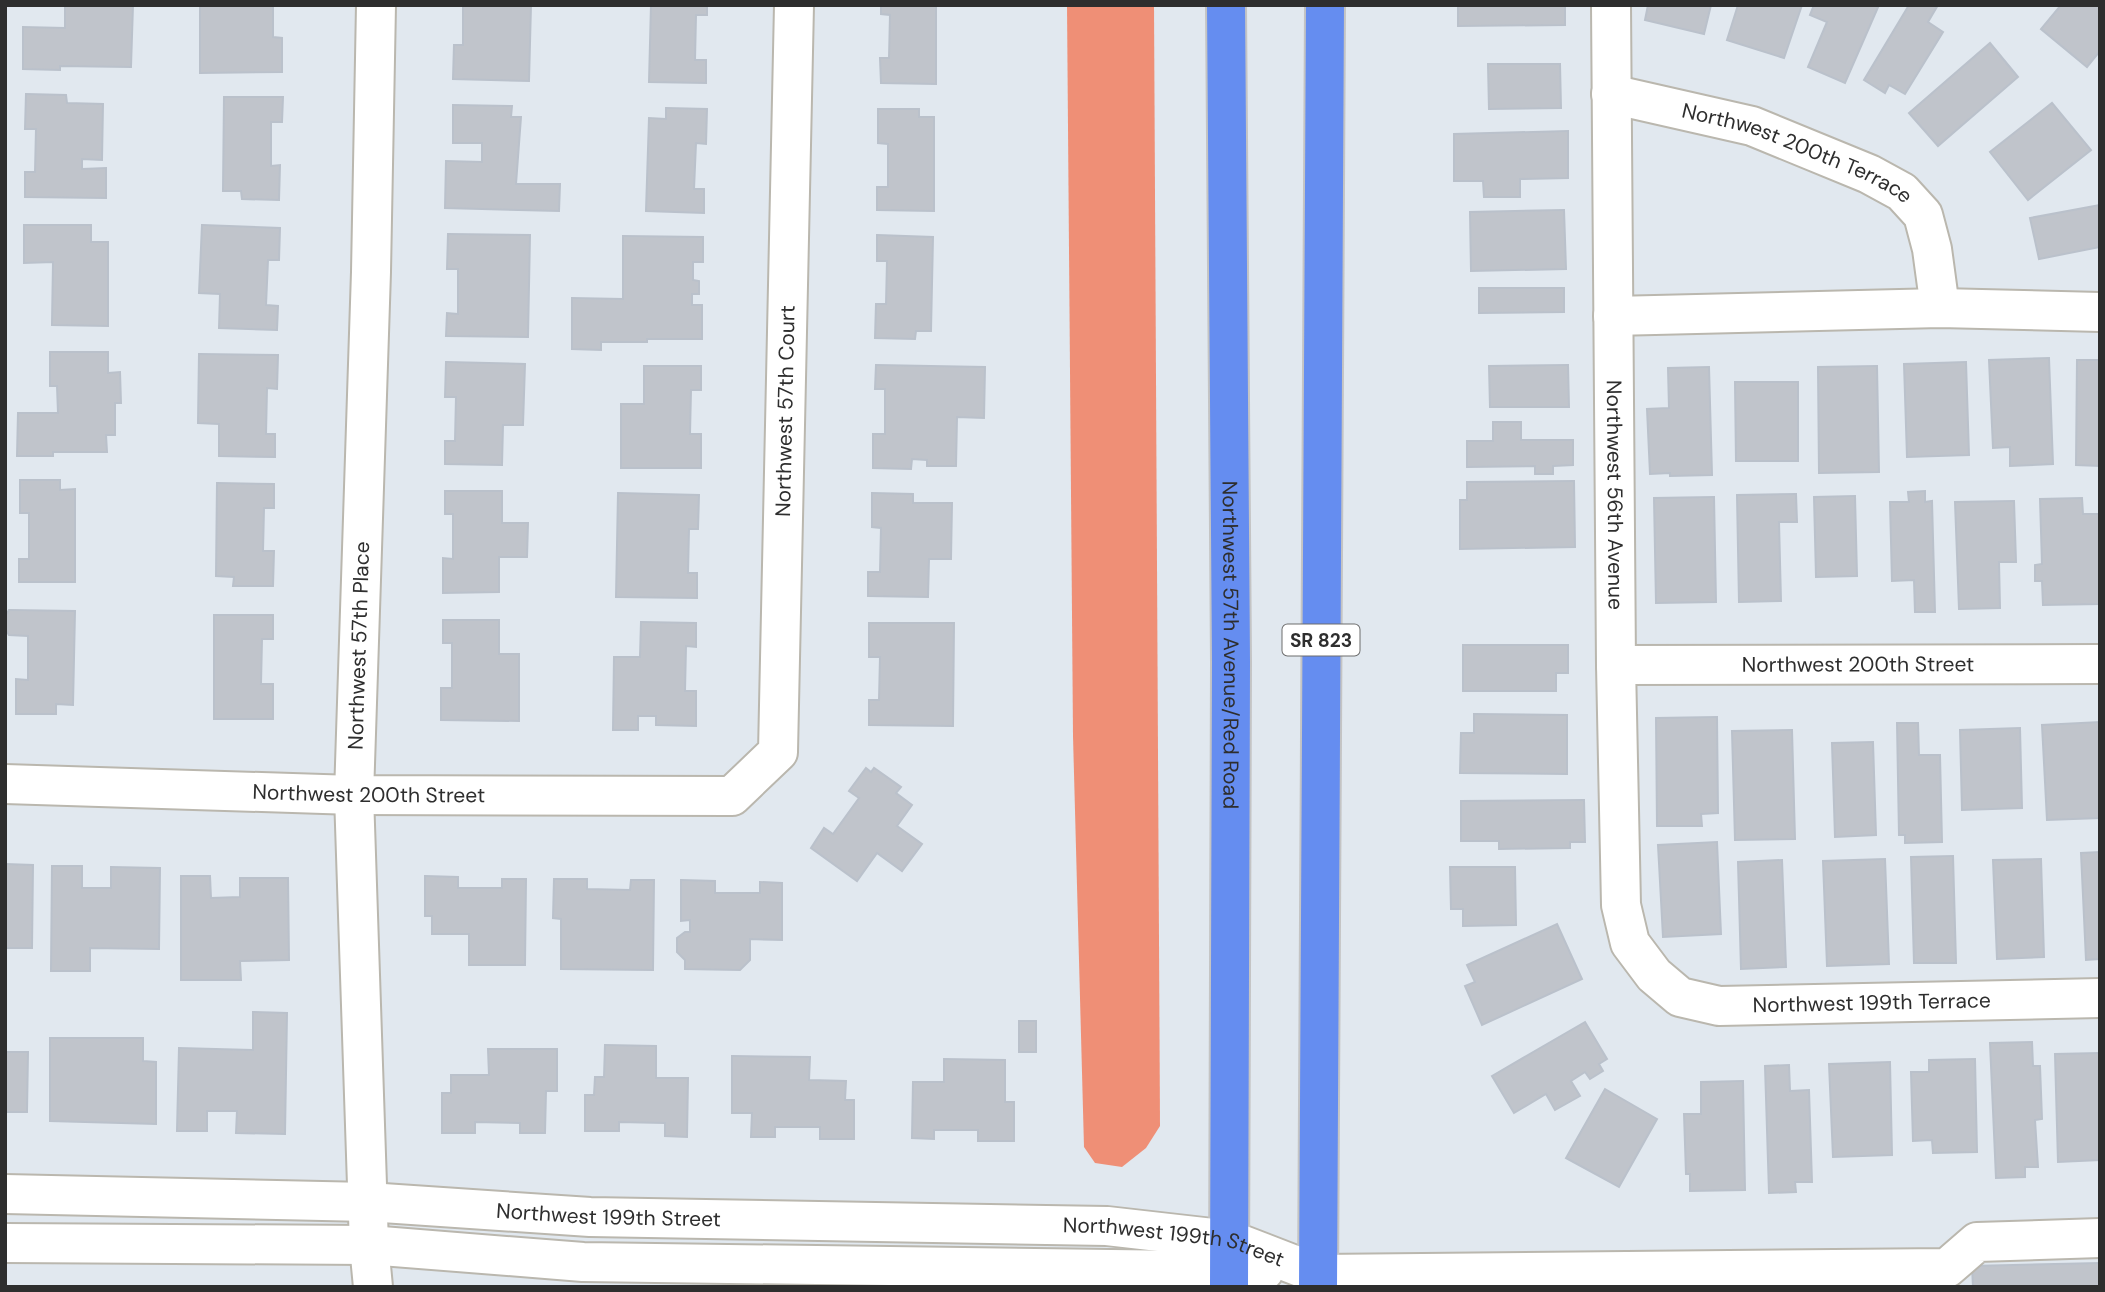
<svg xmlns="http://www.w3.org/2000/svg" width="2105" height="1292" viewBox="0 0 2105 1292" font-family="'DM Sans',sans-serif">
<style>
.water{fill:#ef8f76}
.building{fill:#c0c4cb;stroke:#bac1cb;stroke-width:2}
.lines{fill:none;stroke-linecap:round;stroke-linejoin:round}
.street-casing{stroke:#bab7ae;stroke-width:42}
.secondary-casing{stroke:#bab7ae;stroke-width:42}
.primary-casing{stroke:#c4c4c4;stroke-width:42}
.street{stroke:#fff;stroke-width:38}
.secondary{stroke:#fff;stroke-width:38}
.primary{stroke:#658df0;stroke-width:38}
.labels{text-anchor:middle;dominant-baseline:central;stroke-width:5;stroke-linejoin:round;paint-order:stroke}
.shield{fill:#fff;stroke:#6d6d6d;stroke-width:2}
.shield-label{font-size:19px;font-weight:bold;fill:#2e2e2e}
.street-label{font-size:21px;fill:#2e2e2e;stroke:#fff}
</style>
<rect width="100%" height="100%" fill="#e1e8ef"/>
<!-- water -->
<polygon class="water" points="1067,5 1154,5 1160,1126 1146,1148 1122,1167 1095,1163 1084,1147 1073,736"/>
<!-- building -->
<g class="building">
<polygon points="65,5 133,5 131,67 60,66 60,70 23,69 23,27 65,28"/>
<polygon points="200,5 273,5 273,37 282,38 282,72 200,73"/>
<polygon points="463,5 531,5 529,81 453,79 454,45 463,45"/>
<polygon points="651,5 707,5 707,15 696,15 695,60 706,60 706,83 649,82"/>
<polygon points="881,5 936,5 936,84 881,83 880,58 889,58 890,15 881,14"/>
<polygon points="1458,5 1565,5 1565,25 1458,26"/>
<polygon points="1648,5 1711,5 1704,34 1645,20"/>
<polygon points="1738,5 1802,5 1784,58 1727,40"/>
<polygon points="1814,5 1879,5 1845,83 1808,67 1827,22 1810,15"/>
<polygon points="1909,5 1938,5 1928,22 1943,32 1905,94 1889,85 1885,93 1864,80"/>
<polygon points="2061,5 2100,5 2100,51 2087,67 2041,29"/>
<polygon points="1990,43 2018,77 1938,146 1909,113"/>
<polygon points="1488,64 1560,64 1561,108 1489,109"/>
<polygon points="26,94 66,95 67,103 103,104 102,160 82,159 82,169 106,168 106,198 25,197 25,172 35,172 36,129 25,129"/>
<polygon points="224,97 283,97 282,122 271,122 271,166 280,165 279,200 242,199 241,191 223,191"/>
<polygon points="2052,103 2091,150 2028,200 1990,152"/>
<polygon points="453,105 512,106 511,117 521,117 516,184 560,184 559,211 445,208 446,161 482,162 482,143 453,143"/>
<polygon points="666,108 707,109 706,144 696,143 694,189 704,189 704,213 646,211 649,118 666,119"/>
<polygon points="878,109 919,109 919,117 934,117 934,211 877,210 877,187 888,187 888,144 878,143"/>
<polygon points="1568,131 1568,178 1520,179 1520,197 1484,197 1483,181 1454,181 1454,134"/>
<polygon points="2100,205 2100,247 2039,259 2030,218"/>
<polygon points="1564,210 1566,269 1471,271 1470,212"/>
<polygon points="24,225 91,225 91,242 108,242 108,326 52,325 53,262 24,263"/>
<polygon points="202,225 280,228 279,260 268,260 266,305 278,306 277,330 219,328 220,294 199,293"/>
<polygon points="448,234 530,235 528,337 446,336 447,313 458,314 458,269 447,269"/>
<polygon points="877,235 933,237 931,331 916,331 915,339 875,338 876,304 886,304 887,261 877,261"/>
<polygon points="623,236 703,237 703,262 693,262 693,280 699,281 699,294 692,294 692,305 702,305 702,339 647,339 647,342 601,342 601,350 572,349 572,298 623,299"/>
<polygon points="1479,288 1564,288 1564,312 1479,313"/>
<polygon points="50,352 108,352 108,373 120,372 121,403 115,403 115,435 106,435 107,452 53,452 53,456 17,456 18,413 58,413 57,386 50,386"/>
<polygon points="199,354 278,355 277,389 267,388 266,434 275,434 275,457 219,456 219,424 198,423"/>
<polygon points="2049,358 2053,464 2010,466 2010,447 1993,448 1989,360"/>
<polygon points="2077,360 2100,360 2100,466 2076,465"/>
<polygon points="446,362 525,364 523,425 503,425 502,465 445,464 445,441 455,441 456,397 445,397"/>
<polygon points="1966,362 1969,455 1907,457 1904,364"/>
<polygon points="876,365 985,367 984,418 957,417 956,466 927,466 927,460 912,459 911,469 873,468 873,434 885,434 885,389 875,389"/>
<polygon points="1568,365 1569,407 1490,407 1489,366"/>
<polygon points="644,366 701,366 701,390 691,390 690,434 701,434 701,468 621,468 621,404 644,404"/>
<polygon points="1877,366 1879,472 1819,473 1818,367"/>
<polygon points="1709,367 1712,475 1670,476 1670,473 1650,474 1647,409 1669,408 1668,368"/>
<polygon points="1735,382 1798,382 1798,461 1736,461"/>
<polygon points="1493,422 1521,422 1521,440 1573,440 1573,465 1553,466 1553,474 1535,474 1535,466 1467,467 1467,441 1493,441"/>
<polygon points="20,480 60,480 60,490 75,489 75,582 19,582 19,559 29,559 29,513 20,513"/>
<polygon points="1574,481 1575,547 1460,549 1460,500 1467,500 1467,482"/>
<polygon points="217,483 274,484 274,508 264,508 263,551 274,551 273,586 233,586 234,577 216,576"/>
<polygon points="445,491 502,491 502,523 528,523 527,557 499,557 499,592 443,593 443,558 453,559 453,514 445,514"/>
<polygon points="1925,491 1925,502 1932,501 1935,612 1915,612 1914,580 1892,581 1890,502 1909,502 1908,492"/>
<polygon points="618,493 699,495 698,529 689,529 688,573 697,573 697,598 616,597"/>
<polygon points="872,493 913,494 913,503 952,503 951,559 929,559 928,597 868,596 868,572 880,572 881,528 872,527"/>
<polygon points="1796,494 1797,522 1779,522 1781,601 1739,602 1737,495"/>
<polygon points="1855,496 1857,576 1816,577 1814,497"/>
<polygon points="1714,497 1716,602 1656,603 1654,498"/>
<polygon points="2082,498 2083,514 2100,514 2100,604 2043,605 2042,581 2035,581 2035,565 2042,564 2040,499"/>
<polygon points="2014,501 2016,562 1999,562 2000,608 1959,609 1955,502"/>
<polygon points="9,610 75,611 73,705 56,704 56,714 16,714 16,679 28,680 28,636 9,635 5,629 5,616"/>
<polygon points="214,615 273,615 273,639 262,639 261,684 273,684 273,719 214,719"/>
<polygon points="443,620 499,620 499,654 519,654 519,721 441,720 441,688 452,688 452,643 443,643"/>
<polygon points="641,622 696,623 696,647 686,646 685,691 696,691 696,726 656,725 656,716 638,716 638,730 613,730 614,657 640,657"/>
<polygon points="869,623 954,623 953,726 869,725 869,700 879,700 880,657 869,657"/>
<polygon points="1463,645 1568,645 1568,673 1556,673 1556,691 1463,691"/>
<polygon points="1474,714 1567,715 1567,774 1460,773 1461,733 1474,733"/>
<polygon points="1717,717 1718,813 1701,814 1702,826 1657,826 1656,718"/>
<polygon points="2100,722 2100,818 2047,820 2042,725"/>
<polygon points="1897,723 1918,723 1919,755 1940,755 1942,842 1905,843 1905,835 1899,835"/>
<polygon points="2020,728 2022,808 1962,810 1960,730"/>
<polygon points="1792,730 1795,839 1735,840 1732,731"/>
<polygon points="1873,742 1876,835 1835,837 1832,743"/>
<polygon points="866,768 871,772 874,768 901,787 896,793 912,805 897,826 922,844 902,871 877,853 857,881 811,848 824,828 833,834 859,798 849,791"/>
<polygon points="1584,800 1585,842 1570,842 1570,848 1499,849 1499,841 1461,841 1461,801"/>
<polygon points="1717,842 1721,934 1663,937 1658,845"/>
<polygon points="2100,852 2100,959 2086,960 2081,853"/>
<polygon points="1953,856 1956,963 1914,963 1911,857"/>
<polygon points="1885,859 1889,964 1827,966 1823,861"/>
<polygon points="2041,859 2044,957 1997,959 1993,860"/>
<polygon points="1782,860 1786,967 1741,969 1738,862"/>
<polygon points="5,864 33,865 32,948 5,948"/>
<polygon points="52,866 82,866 82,888 111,888 111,867 160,868 159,949 90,948 90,971 51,971"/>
<polygon points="1450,867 1515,867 1516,925 1463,926 1463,909 1451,909"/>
<polygon points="181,876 210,876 211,898 240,897 240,878 288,878 289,960 240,961 241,980 181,980"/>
<polygon points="425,876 458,877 458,888 502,888 502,879 526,879 525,965 469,965 469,934 432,934 432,916 425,916"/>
<polygon points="554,879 587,879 587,889 630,890 631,880 654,880 653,970 561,969 561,919 553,918"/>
<polygon points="681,880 715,881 715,893 760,893 760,882 782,883 782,940 750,939 750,960 740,970 685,969 685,960 677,952 677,938 685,932 690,932 690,920 681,921"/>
<polygon points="1557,924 1582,979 1482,1025 1465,986 1475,982 1467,965"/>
<polygon points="253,1012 287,1013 285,1134 236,1133 237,1111 207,1111 207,1131 177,1131 179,1048 253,1050"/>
<rect x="1019" y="1021" width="17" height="31"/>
<polygon points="1585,1022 1607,1059 1599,1064 1603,1071 1590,1079 1585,1072 1571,1081 1580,1096 1555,1110 1546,1094 1514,1113 1492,1076"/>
<polygon points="50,1038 143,1038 143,1061 156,1062 156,1124 50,1121"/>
<polygon points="2032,1042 2033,1066 2040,1066 2042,1119 2035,1120 2038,1167 2025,1167 2025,1177 1996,1178 1990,1043"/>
<polygon points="605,1045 656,1046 656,1078 688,1078 687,1137 665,1136 665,1123 619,1122 619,1131 585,1131 585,1095 594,1095 595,1077 604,1077"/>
<polygon points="488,1049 557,1049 557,1091 546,1091 545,1133 520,1133 520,1123 475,1122 475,1133 442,1133 442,1093 451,1093 451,1075 489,1075"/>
<polygon points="5,1052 28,1052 27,1112 5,1112"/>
<polygon points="2100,1053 2100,1160 2058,1162 2055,1054"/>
<polygon points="732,1056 810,1057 809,1080 846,1081 845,1100 854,1100 854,1139 820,1139 820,1127 775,1127 775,1137 751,1137 752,1113 732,1113"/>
<polygon points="944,1059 1005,1060 1005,1102 1014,1102 1014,1141 978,1141 978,1130 934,1130 934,1139 912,1138 913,1082 944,1082"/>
<polygon points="1975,1059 1977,1152 1933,1153 1932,1140 1913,1141 1911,1072 1929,1072 1929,1060"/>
<polygon points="1890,1062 1892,1155 1833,1157 1829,1064"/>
<polygon points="1789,1065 1790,1091 1809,1090 1812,1182 1795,1182 1796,1192 1769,1193 1765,1066"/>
<polygon points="1743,1081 1745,1190 1690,1191 1690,1174 1686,1174 1684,1114 1701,1114 1701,1082"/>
<polygon points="1605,1089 1657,1119 1619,1187 1566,1158"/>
<polygon points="2100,1263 2100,1287 1973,1287 1972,1266"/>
</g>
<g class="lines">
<!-- street casing -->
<g class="street-casing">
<g id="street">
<path id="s1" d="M1611,5L1616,665L1621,905L1630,943L1654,975L1680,997L1719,1006L2100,998"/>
<path id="s2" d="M1611,94L1752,126L1869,174L1902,192L1923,215L1932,249L1940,308"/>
<polyline points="1613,316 1940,308 2100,312"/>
<path id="s3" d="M1616,665L2100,664"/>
<path id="s4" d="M5,784L354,795L732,796L778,752L794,5"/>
<polyline points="1318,1274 1947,1268 1977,1242 2100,1238"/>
<path id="s5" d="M373,1287L369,1245L354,795L371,272L376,5"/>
</g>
</g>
<!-- secondary casing -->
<g class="secondary-casing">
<g id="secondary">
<path id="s6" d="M5,1194L368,1202L590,1217L1107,1226L1230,1240L1318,1274"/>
<polyline points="5,1243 369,1245 583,1262 1264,1271"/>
</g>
</g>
<!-- primary casing -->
<g class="primary-casing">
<g id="primary">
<path id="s7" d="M1226,5L1231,662L1229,1287"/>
<polyline points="1318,1287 1325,5"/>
</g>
</g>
<!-- street -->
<use href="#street" class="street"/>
<!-- secondary -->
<use href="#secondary" class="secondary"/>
<!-- primary -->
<use href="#primary" class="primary"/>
</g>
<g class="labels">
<!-- shield labels -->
<rect class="shield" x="1282.5" y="624.5" width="77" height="31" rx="5"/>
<g class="shield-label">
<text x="1321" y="640">SR 823</text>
</g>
<!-- street labels -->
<g class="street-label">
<text stroke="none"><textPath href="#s2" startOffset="196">Northwest 200th Terrace</textPath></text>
<text stroke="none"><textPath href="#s4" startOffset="1132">Northwest 57th Court</textPath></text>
<text stroke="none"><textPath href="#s1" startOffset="490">Northwest 56th Avenue</textPath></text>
<text stroke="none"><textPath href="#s5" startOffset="642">Northwest 57th Place</textPath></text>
<text stroke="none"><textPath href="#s7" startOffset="640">Northwest 57th Avenue/Red Road</textPath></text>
<text stroke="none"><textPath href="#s3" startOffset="242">Northwest 200th Street</textPath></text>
<text stroke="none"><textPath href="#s4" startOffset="364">Northwest 200th Street</textPath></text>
<text stroke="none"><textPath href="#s1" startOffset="1206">Northwest 199th Terrace</textPath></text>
<text stroke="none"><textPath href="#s6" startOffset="604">Northwest 199th Street</textPath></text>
<text stroke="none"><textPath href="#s6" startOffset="1171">Northwest 199th Street</textPath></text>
</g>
</g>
<!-- border -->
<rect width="2105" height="1292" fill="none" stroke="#2e2e2e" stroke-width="14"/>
</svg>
